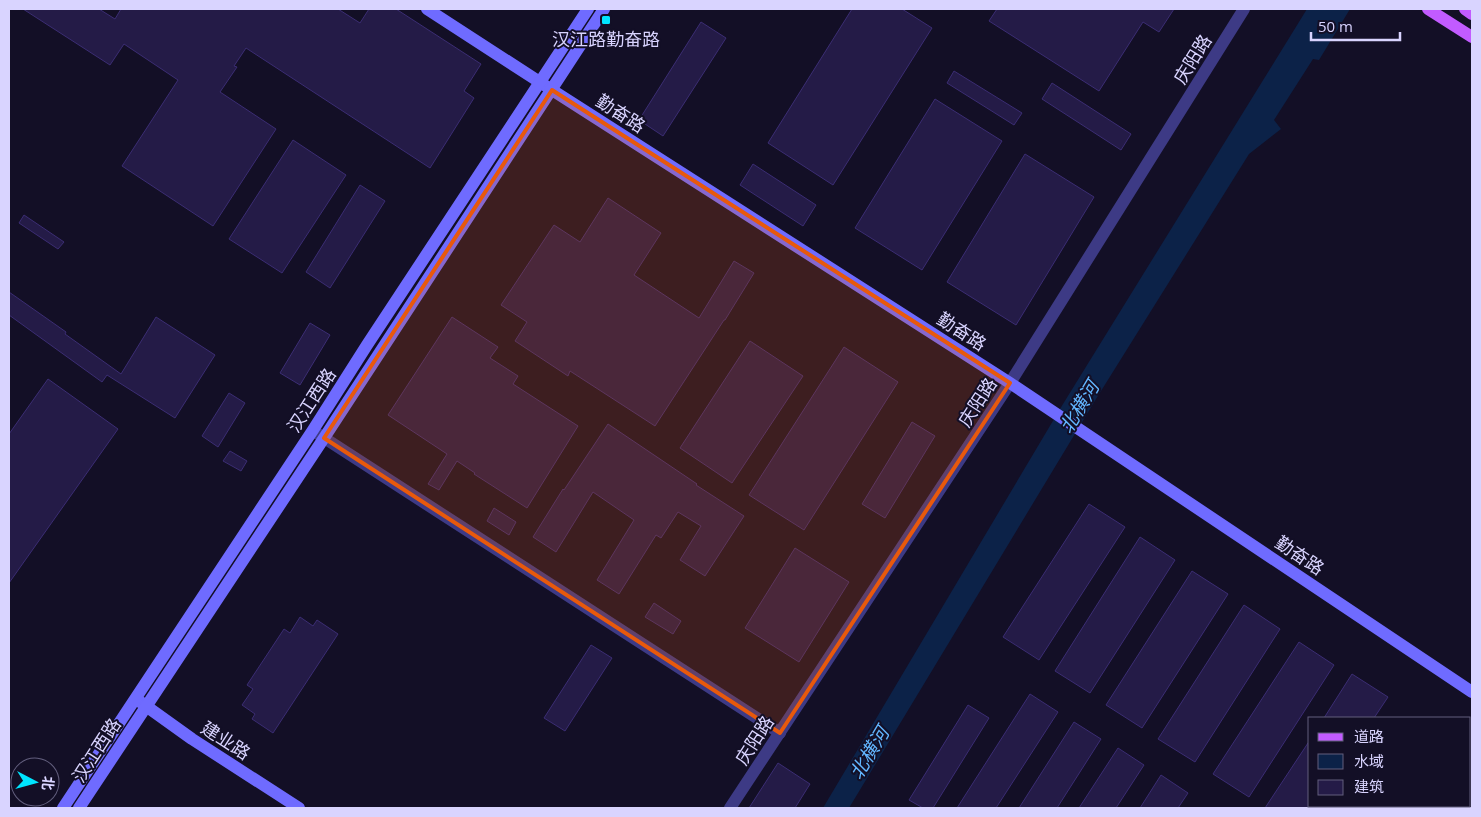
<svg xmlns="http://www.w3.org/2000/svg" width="1481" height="817" viewBox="0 0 1481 817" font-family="'Open Sans','Noto Sans SC',sans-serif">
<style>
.water{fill:#0c2248}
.building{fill:#241b47;stroke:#3b2d73}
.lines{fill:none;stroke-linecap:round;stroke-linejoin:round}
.street{stroke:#3d3a85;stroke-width:12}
.secondary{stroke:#6f6bff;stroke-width:12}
.primary{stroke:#c25bff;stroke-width:12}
.marked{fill:#e8590c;fill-opacity:0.2;stroke:#e8590c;stroke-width:4;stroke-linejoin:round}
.poi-dot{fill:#00e5ff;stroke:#130f26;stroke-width:2}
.labels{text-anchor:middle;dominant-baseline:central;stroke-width:4;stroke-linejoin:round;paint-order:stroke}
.poi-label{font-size:18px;fill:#d9d4ff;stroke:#130f26}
.street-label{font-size:18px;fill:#d9d4ff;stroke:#130f26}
.water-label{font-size:19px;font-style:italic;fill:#62b6ff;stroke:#130f26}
</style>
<rect width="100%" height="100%" fill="#130f26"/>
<!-- water -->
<polygon class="water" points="1307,9 1350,9 1319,60 1313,59 1274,120 1281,129 1249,154 1096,399 849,808 823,808 1063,404"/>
<!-- building -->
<g class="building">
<polygon points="23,9 99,9 115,19 121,9 338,9 360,23 369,9 396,9 481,64 464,91 474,98 430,168 246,48 234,66 237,67 220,92 276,129 213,226 122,166 178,80 124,44 110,65"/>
<polygon points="852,9 902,9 932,28 833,185 768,143"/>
<polygon points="997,9 1174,9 1159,32 1143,22 1099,91 989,21"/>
<polygon points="701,22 726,38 663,136 639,120"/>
<polygon points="954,71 1022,113 1014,125 947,83"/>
<polygon points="1052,83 1131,134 1121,150 1042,99"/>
<polygon points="935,99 1002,141 922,270 855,228"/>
<polygon points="293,140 346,175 282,273 229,239"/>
<polygon points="1025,154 1094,197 1016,325 947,282"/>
<polygon points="753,164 816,205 803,226 740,185"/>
<polygon points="360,185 385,201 330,288 306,272"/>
<polygon points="608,198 661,233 634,275 699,318 734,261 754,273 725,320 724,320 655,426 570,371 568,376 515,341 527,322 501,305 554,225 580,242"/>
<polygon points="24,215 64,242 58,249 19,223"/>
<polygon points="9,292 66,332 65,334 121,374 156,317 215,355 175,418 107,375 102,382 9,315"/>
<polygon points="452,317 498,347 490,358 518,376 513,384 578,426 527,508 474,474 475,473 457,461 439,490 428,484 447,454 388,415"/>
<polygon points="310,323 330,335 300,385 280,373"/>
<polygon points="750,341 803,376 732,483 680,448"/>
<polygon points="844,347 898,382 804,530 749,495"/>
<polygon points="48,379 118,429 9,583 9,434"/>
<polygon points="229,393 245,403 218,447 202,436"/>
<polygon points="912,422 935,436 885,518 862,504"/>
<polygon points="608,424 697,484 696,485 744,516 705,576 680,560 701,526 678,512 661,538 656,535 619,594 597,580 634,520 593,492 556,552 533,537 563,489 564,490"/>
<polygon points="230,451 247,461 241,471 223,461"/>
<polygon points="1089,504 1125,527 1039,660 1003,637"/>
<polygon points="494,508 516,522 509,535 487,521"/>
<polygon points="1140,537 1175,560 1090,693 1055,671"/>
<polygon points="795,548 849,582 799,662 745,628"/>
<polygon points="1192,571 1228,594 1142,728 1106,705"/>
<polygon points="654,603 681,621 673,634 645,617"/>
<polygon points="1244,605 1280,629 1195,762 1158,739"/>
<polygon points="300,617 313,626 317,620 338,634 273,733 252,719 255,714 242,705 253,689 247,685 284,629 290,633"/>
<polygon points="1299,642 1334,665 1249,797 1213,774"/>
<polygon points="591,645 612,658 565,731 544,718"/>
<polygon points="1352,674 1388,697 1374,718 1324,718"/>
<polygon points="1030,694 1058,712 996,808 957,808"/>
<polygon points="968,705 989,718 933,808 923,808 909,800"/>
<polygon points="1074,722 1101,739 1057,808 1019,808"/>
<polygon points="1310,740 1310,808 1265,808"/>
<polygon points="1118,748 1144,765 1116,808 1079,808"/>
<polygon points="778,763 810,784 795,808 749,808"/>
<polygon points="1161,775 1188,793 1178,808 1140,808"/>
</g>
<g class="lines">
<!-- street -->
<g class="street">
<polyline points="315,432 780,733"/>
<polyline points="730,808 1010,383 1244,9"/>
</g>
<!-- secondary -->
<g class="secondary">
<polyline points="427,9 552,90 1010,383 1472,692"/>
<polyline points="139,701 192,739 299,808"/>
<polyline points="63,808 313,430 367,345 588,9"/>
<polyline points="79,808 324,438 604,9"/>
</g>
<!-- primary -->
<g class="primary">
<polyline points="1428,9 1472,37"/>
<polyline points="1465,9 1472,14"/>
</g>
</g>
<!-- marked area -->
<path class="marked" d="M552,90L1010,383L780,733L324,438Z"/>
<!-- markers -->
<rect class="poi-dot" x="601" y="15" width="10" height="10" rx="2.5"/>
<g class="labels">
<!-- poi labels -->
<g class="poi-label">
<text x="606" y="39">汉江路勤奋路</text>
</g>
<!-- street labels -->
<g class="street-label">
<text transform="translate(1192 59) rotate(-58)">庆阳路</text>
<text transform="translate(621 113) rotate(33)">勤奋路</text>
<text transform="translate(962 331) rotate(33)">勤奋路</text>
<text transform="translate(311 400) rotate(-57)">汉江西路</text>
<text transform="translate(977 402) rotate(-57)">庆阳路</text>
<text transform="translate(1300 555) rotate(34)">勤奋路</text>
<text transform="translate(226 740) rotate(33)">建业路</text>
<text transform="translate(754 740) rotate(-57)">庆阳路</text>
<text transform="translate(96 750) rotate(-57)">汉江西路</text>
</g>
<!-- water labels -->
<g class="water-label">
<text transform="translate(1079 407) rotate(-59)">北横河</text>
<text transform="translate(869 753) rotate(-59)">北横河</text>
</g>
</g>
<!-- border -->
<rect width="1481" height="817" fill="none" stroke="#d9d4ff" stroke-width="20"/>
<!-- legend -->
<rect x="1308" y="717" width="162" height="90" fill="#130f26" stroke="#625e7d"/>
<rect x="1318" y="733" width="25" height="8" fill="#c25bff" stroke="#625e7d"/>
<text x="1354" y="742" font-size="15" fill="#d9d4ff">道路</text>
<rect x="1318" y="754" width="25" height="15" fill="#0c2248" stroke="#625e7d"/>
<text x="1354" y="767" font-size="15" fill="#d9d4ff">水域</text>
<rect x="1318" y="780" width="25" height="15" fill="#241b47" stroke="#625e7d"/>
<text x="1354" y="792" font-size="15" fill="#d9d4ff">建筑</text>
<!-- north arrow -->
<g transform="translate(35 782) rotate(96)"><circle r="24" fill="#130f26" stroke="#625e7d"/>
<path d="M0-4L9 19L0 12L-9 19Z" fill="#00e5ff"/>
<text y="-8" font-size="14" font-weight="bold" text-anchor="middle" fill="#d9d4ff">北</text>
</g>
<!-- scale -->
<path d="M1311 32v8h89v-8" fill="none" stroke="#d9d4ff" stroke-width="2.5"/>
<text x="1318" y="32" font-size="15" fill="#d9d4ff" stroke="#130f26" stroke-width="4" paint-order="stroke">50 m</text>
</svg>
